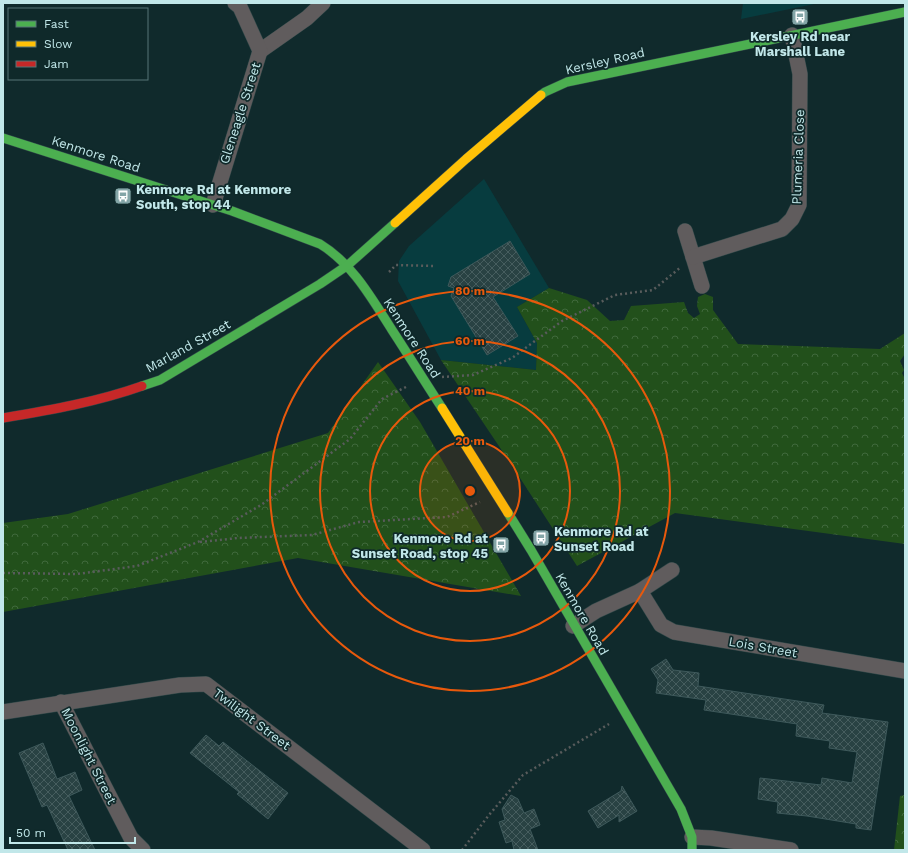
<svg xmlns="http://www.w3.org/2000/svg" width="908" height="853" viewBox="0 0 908 853" font-family="'Work Sans',sans-serif">
<style>
.built{fill:#073c3f}
.forest{fill:url(#forest-crowns)}
.building{fill:url(#building-cross-hatch);stroke:#3e595b}
.lines{fill:none;stroke-linecap:round;stroke-linejoin:round}
.street-casing{stroke:#2f4748;stroke-width:16}
.fast-casing{stroke:#2f4748;stroke-width:10}
.slow-casing{stroke:#2f4748;stroke-width:10}
.jam-casing{stroke:#2f4748;stroke-width:10}
.path{stroke:#595c5c;stroke-width:2.5;stroke-dasharray:2 3;stroke-linecap:butt}
.street{stroke:#605c5d;stroke-width:15}
.fast{stroke:#4caf50;stroke-width:9}
.slow{stroke:#ffc107;stroke-width:9}
.jam{stroke:#c62828;stroke-width:9}
.ring{fill:none;stroke:#e8590c;stroke-width:2}
.labels{text-anchor:middle;dominant-baseline:central;stroke-width:3.5;stroke-linejoin:round;paint-order:stroke}
.poi-label{font-size:13px;font-weight:bold;fill:#c1e7e9;stroke:#0f292a;text-anchor:start}
.street-label{font-size:13px;fill:#c1e7e9;stroke:#0f292a}
.centre{fill:#e8590c;stroke:#0f292a;stroke-width:2}
.ring-label{font-size:12px;text-anchor:middle;font-weight:bold;fill:#e8590c;stroke:#0f292a;stroke-width:3.5;stroke-linejoin:round;paint-order:stroke}
</style>
<defs>
<pattern id="forest-crowns" width="20" height="18" patternUnits="userSpaceOnUse"><rect width="20" height="18" fill="#22501b"/><path d="M2 6a3 3 0 1 1 6 0M12 15a3 3 0 1 1 6 0" fill="none" stroke="#40693c"/></pattern>
<pattern id="building-cross-hatch" width="8" height="8" patternUnits="userSpaceOnUse"><rect width="8" height="8" fill="#294243"/><path d="M0 0l8 8M0 8l8-8" fill="none" stroke="#465d5e"/></pattern>
</defs>
<rect width="100%" height="100%" fill="#102a2c"/>
<!-- built -->
<g class="built">
<polygon points="743,3 819,3 741,19"/>
<polygon points="484,179 549,288 517,307 537,343 536,370 441,360 398,281 399,261 409,246"/>
</g>
<!-- forest -->
<g class="forest">
<polygon points="549,288 587,300 610,321 624,320 631,306 684,302 688,313 694,318 700,314 697,306 698,297 705,294 713,297 713,310 738,344 880,349 905,333 905,354 900,361 904,370 902,373 905,379 905,544 675,513 577,566 511,464 441,360 536,370 537,343 517,307"/>
<polygon points="378,362 420,422 521,596 298,558 3,612 3,523 68,514 328,433"/>
<polygon points="905,795 905,850 894,850 900,796"/>
</g>
<!-- building -->
<g class="building">
<polygon points="510,241 530,274 493,297 518,336 487,355 451,296 454,288 448,286 451,277"/>
<polygon points="666,659 673,670 699,673 698,686 824,705 822,713 888,722 871,830 856,828 856,824 807,816 777,813 778,802 758,799 760,778 821,785 822,778 852,783 857,752 829,748 830,741 796,736 797,724 704,710 706,700 656,693 658,680 651,669"/>
<polygon points="206,735 219,746 223,742 288,793 268,819 237,794 239,792 190,753"/>
<polygon points="43,743 57,779 75,772 82,790 69,796 95,850 68,850 47,805 42,807 19,753"/>
<polygon points="622,786 637,811 619,822 619,815 598,828 588,811 621,791"/>
<polygon points="511,795 518,799 524,813 534,809 540,825 530,829 538,850 514,850 512,841 506,843 499,822 505,820 502,809"/>
</g>
<g class="lines">
<!-- street casing -->
<g class="street-casing">
<g id="street">
<polyline points="260,51 307,18 323,3"/>
<polyline points="213,205 260,51 240,7 235,3"/>
<polyline points="685,231 702,286"/>
<polyline points="693,257 782,229 792,219 799,205 800,74 792,35"/>
<polyline points="640,591 661,625 674,632 905,671"/>
<polyline points="573,626 596,611 640,591 672,570"/>
<polyline points="61,702 131,838 143,850"/>
<polyline points="3,712 180,685 206,684 423,850"/>
<polyline points="692,837 711,838 791,850"/>
</g>
</g>
<!-- fast casing -->
<g class="fast-casing">
<g id="fast">
<polyline points="541,95 545,92 567,82 905,12"/>
<path d="M3,138L232,211L320,244C353,264 372,299 392,330C409,356 425,382 442,408"/>
<polyline points="142,386 160,380 320,284 348,265 395,223"/>
<polyline points="508,513 531,550 681,809 692,837 692,850"/>
</g>
</g>
<!-- slow casing -->
<g class="slow-casing">
<g id="slow">
<polyline points="395,223 466,159 541,95"/>
<polyline points="442,408 508,513"/>
</g>
</g>
<!-- jam casing -->
<g class="jam-casing">
<path id="jam" d="M3,418C50,410 97,402 142,386"/>
</g>
<!-- path -->
<g class="path">
<polyline points="389,272 396,265 433,266"/>
<polyline points="442,377 473,375 512,358 562,321 615,295 653,290 681,267"/>
<polyline points="200,542 238,538 312,535 359,522 447,517 480,502"/>
<polyline points="3,573 77,574 137,566 198,542 261,505 350,439 382,399 406,387"/>
<polyline points="462,850 489,815 523,775 609,724"/>
</g>
<!-- street -->
<use href="#street" class="street"/>
<!-- fast -->
<use href="#fast" class="fast"/>
<!-- slow -->
<use href="#slow" class="slow"/>
<!-- jam -->
<use href="#jam" class="jam"/>
</g>
<!-- distance rings -->
<circle cx="470" cy="491" r="50" fill="#e8590c" fill-opacity=".12"/>
<g class="ring">
<circle cx="470" cy="491" r="50"/>
<circle cx="470" cy="491" r="100"/>
<circle cx="470" cy="491" r="150"/>
<circle cx="470" cy="491" r="200"/>
</g>
<!-- icons -->
<defs>
<g id="bus-square" transform="scale(0.9)"><rect x="-9" y="-9" width="18" height="18" rx="4" fill="#83a5a7" stroke="#0f292a"/><path d="M-5-6H5V4H4V6H2V4H-2V6H-4V4H-5ZM-3.5-4V0h7V-4ZM-3.5 1.2v1.5H-2V1.2ZM2 1.2v1.5H3.5V1.2Z" fill="#fff"/></g>
</defs>
<g fill-rule="evenodd">
<use href="#bus-square" x="800" y="17"/>
<use href="#bus-square" x="123" y="196"/>
<use href="#bus-square" x="541" y="538"/>
<use href="#bus-square" x="501" y="545"/>
</g>
<g class="labels">
<!-- poi labels -->
<g class="poi-label">
<text x="800" y="36" text-anchor="middle">Kersley Rd near<tspan x="800" dy="15">Marshall Lane</tspan></text>
<text x="136" y="189">Kenmore Rd at Kenmore<tspan x="136" dy="15">South, stop 44</tspan></text>
<text x="554" y="531">Kenmore Rd at<tspan x="554" dy="15">Sunset Road</tspan></text>
<text x="488" y="538" text-anchor="end">Kenmore Rd at<tspan x="488" dy="15">Sunset Road, stop 45</tspan></text>
</g>
<!-- street labels -->
<g class="street-label">
<text transform="translate(605 61) rotate(-13)">Kersley Road</text>
<text transform="translate(240 113) rotate(-72)">Gleneagle Street</text>
<text transform="translate(96 154) rotate(18)">Kenmore Road</text>
<text transform="translate(798 157) rotate(-88)">Plumeria Close</text>
<text transform="translate(412 338) rotate(57)">Kenmore Road</text>
<text transform="translate(188 346) rotate(-29)">Marland Street</text>
<text transform="translate(582 614) rotate(60)">Kenmore Road</text>
<text transform="translate(763 647) rotate(10)">Lois Street</text>
<text transform="translate(252 719) rotate(37)">Twilight Street</text>
<text transform="translate(89 756) rotate(63)">Moonlight Street</text>
</g>
</g>
<circle cx="470" cy="491" r="6" class="centre"/>
<g class="ring-label">
<text x="470" y="295">80 m</text>
<text x="470" y="345">60 m</text>
<text x="470" y="395">40 m</text>
<text x="470" y="445">20 m</text>
</g>
<!-- border -->
<rect width="908" height="853" fill="none" stroke="#c1e7e9" stroke-width="8"/>
<!-- legend -->
<rect x="8" y="8" width="140" height="72" fill="#0f292a" stroke="#567576"/>
<rect x="16" y="21" width="20" height="6" fill="#4caf50" stroke="#567576"/>
<text x="44" y="28" font-size="12" fill="#c1e7e9">Fast</text>
<rect x="16" y="41" width="20" height="6" fill="#ffc107" stroke="#567576"/>
<text x="44" y="48" font-size="12" fill="#c1e7e9">Slow</text>
<rect x="16" y="61" width="20" height="6" fill="#c62828" stroke="#567576"/>
<text x="44" y="68" font-size="12" fill="#c1e7e9">Jam</text>
<!-- scale -->
<path d="M10 837v6h125v-6" fill="none" stroke="#c1e7e9" stroke-width="2"/>
<text x="16" y="837" font-size="12" fill="#c1e7e9" stroke="#0f292a" stroke-width="3" paint-order="stroke">50 m</text>
</svg>
